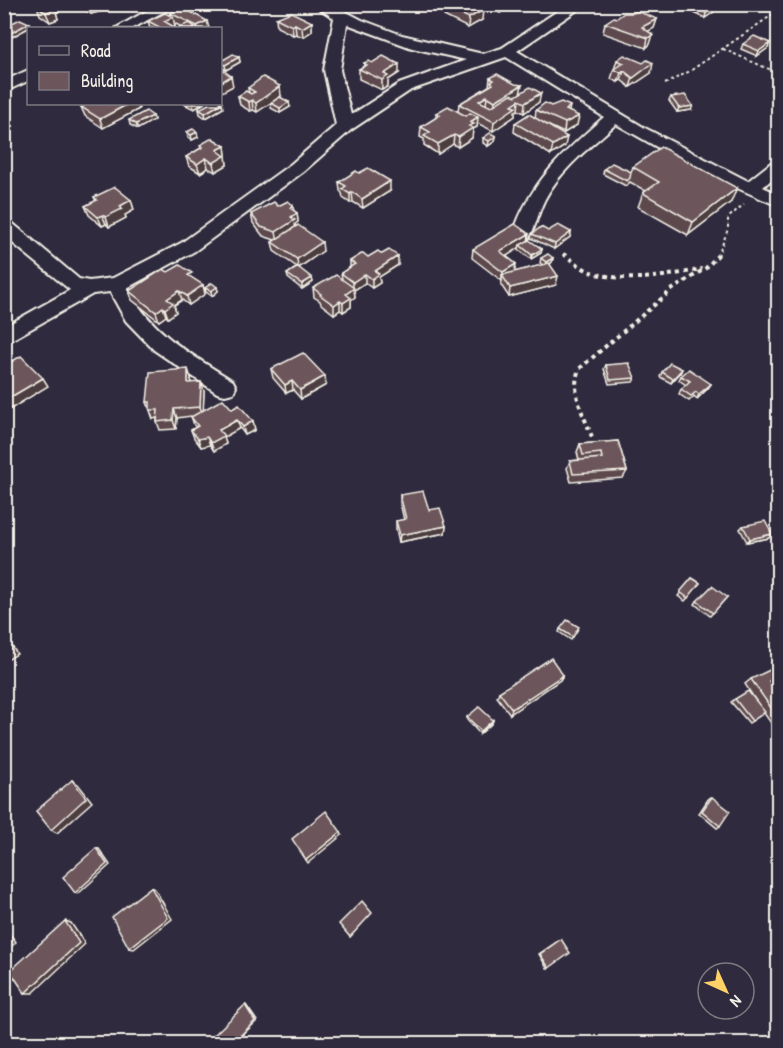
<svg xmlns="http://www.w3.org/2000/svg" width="783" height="1048" viewBox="0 0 783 1048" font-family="'Patrick Hand',sans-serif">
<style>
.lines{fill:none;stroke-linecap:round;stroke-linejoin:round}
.minor-casing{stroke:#f4f1e8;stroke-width:4}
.path-far1{stroke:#f4f1e8;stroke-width:2;stroke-dasharray:3 3;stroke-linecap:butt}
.path{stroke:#f4f1e8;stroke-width:4;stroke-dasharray:4 4;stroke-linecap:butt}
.minor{fill:#2f2a3d;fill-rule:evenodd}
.wall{fill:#5d4a4e;stroke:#f4f1e8;stroke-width:1.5}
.shaded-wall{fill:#4c3c40;stroke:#f4f1e8;stroke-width:1.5}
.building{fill:#6c565b;stroke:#f4f1e8;stroke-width:1.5}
</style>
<rect width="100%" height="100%" fill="#2f2a3d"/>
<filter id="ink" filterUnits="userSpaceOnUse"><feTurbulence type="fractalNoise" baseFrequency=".0167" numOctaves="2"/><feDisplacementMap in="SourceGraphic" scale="12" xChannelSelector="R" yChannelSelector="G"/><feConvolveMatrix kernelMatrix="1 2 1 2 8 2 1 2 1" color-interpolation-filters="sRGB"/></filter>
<g filter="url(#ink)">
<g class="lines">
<!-- minor casing -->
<g class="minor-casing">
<g id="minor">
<polygon points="159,4 178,4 133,28 116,28"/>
<path d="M312,4H331L362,20L402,35L483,54L502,48L568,4H586L517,51L645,128L748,181L772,162L778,161V174L763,187L778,194V206L701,172L616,124C590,147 561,169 545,199C538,212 536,227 529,238L522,240L515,238L513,234C529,183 565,151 604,117L506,57L411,90L351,130L303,172L195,251L127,288C154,335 189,353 233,381L236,387L233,393L225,395L217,393L154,350L126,321L110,292L93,294L4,344V327L70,290L4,236V220L11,222L79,279L89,281L113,278L181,243L291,164L336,125L324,70L334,18ZM347,24L412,48L466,60L399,84L351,115L340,70Z"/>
<polygon points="28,70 28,81 4,92 4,81"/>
</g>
</g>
<!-- path-far1 -->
<g class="path-far1">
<polyline points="723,49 778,73"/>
<polyline points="665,84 690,71 778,11"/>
<polyline points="563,254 566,256"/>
<polyline points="718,256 728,229 728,218 744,204"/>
</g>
<!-- path -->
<g class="path">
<path d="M563,254C572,260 581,268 591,272C625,284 668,276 702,269"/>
<path d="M592,437C584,415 570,393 579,369L673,289L706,268L719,254"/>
</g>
<!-- minor -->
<use href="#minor" class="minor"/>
</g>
<!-- wall -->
<g class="wall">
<polygon points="40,4 68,4 69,7 56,12 58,19 50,22 40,15 37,6"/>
<polygon points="79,4 106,4 107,7 105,8 106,10 91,14 81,8"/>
<polygon points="492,4 508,4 508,8 500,13 492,9"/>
<polygon points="696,4 713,4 717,6 715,4 724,4 719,8 717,6 715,11 705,18 694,13 695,8 698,5"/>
<polygon points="445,7 482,20 468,28 444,16"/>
<polygon points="170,13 209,28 178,28 182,27 174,23 175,26 173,27 176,28 150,28 148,21 171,16"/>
<polygon points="276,18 312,22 312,31 303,37 296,34 293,35 277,27"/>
<polygon points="617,18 657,19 654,28 648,31 650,44 646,48 603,33 605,23"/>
<polygon points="29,23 30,27 10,38 4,36 4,27"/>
<polygon points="743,44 768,48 757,56 741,49"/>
<polygon points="239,57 240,62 226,70 220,67 220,58 223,60"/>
<polygon points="617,60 651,73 630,87 621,80 618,82 611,79"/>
<polygon points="364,63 399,73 388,80 388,86 382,90 359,79 359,69 364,66"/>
<polygon points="490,78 539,102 524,113 518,110 515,111 515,116 493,131 477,123 477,127 473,129 472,138 458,147 453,144 438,154 424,145 424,139 420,137 421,127 436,118 436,113 458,111 459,104 489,86"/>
<polygon points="248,88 281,96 257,112 253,110 250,111 240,105 238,96 249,93"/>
<polygon points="671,97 691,110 677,112 669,101"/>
<polygon points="271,103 290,107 280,113 271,108"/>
<polygon points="88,104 138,104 139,109 103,128 85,116 81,107"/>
<polygon points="184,104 203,104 194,109"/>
<polygon points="551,106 570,106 569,111 577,125 564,133 547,125 565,146 551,155 514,132 515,123 535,118 536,110"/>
<polygon points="223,108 206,118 200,114 199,109"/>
<polygon points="153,116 154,120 138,129 130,125 129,120"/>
<polygon points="187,132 198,137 192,140 188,137"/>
<polygon points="496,136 495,141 488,146 483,143 483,138"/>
<polygon points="200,145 225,146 227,165 215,172 208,168 200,173 189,166 186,157 201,148"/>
<polygon points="633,167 731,202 688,235 638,207 643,193 646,191 630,182 626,186 603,174 604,169 631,172"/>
<polygon points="339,182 390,191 363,208 353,202 350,203 343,198 342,193 340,191"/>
<polygon points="94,197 131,200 134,210 125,215 126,218 109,227 106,224 102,226 89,215 85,206 96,201"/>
<polygon points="278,206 293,210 297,213 298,222 295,224 296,227 323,251 299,268 313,282 302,289 288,278 287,274 297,267 274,251 272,242 275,240 263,236 253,223 251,214"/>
<polygon points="548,231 571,232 570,237 554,249 531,238 532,234"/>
<polygon points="528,240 542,249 541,253 531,259 519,250 519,248 506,256 516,264 514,272 543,265 540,263 541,258 553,258 552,262 550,264 556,285 509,297 501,285 502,281 472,258 473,249"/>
<polygon points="368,257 398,265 379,277 380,283 372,288 365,283 354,290 355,297 351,300 351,307 343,312 340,310 334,314 321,304 320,301 314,297 313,288 342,279 341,273 350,267 350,261"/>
<polygon points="168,272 193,279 203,285 205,294 189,305 182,300 174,305 176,312 168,318 166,316 159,321 132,300 129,291"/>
<polygon points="205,288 218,291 212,296 206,292"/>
<polygon points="606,365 635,378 633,382 609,384 604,369"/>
<polygon points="271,369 326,385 301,399 293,390 286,393 273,378"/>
<polygon points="682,369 680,373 671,383 660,377 662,372"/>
<polygon points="681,376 711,384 708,388 697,399 694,396 689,401 679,394 681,389 686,385 679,380"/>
<polygon points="191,378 191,383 201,382 204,391 203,410 232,409 253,421 255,430 245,435 240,428 224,437 226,444 214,451 210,445 201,447 194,438 191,430 196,427 194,425 191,416 177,418 176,429 160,430 157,422 157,418 153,419 147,402"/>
<polygon points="618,441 627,471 623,478 571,482 567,468 570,461 579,460 577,452 580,444"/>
<polygon points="400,495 446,526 445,533 399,542 396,529 396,521 404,520 400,503"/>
<polygon points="743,526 772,534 769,538 747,542 740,529"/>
<polygon points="692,578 700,583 685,601 678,596"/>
<polygon points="727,597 710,616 695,604 697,601"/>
<polygon points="560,629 577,630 571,640 559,632"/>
<polygon points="563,675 560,680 510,714 497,697 499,692"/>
<polygon points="751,679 770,683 778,719 771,723 764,713 749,723 731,702 735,699 756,701 745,684"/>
<polygon points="467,717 493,720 492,723 480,734 467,720"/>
<polygon points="712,797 720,826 717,828 699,813 709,798"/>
<polygon points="561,939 549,968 547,968 539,954"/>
</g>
<!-- shaded-wall -->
<g class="shaded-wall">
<polygon points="68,4 69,7 56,12 58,19 50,22 46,13 48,5"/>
<polygon points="102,4 106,4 107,7 105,8 106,10 91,14 89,9"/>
<polygon points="507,4 508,4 508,8 500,13 500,8"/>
<polygon points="717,6 715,11 705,18 706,13"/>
<polygon points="483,10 482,20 468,28 469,18"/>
<polygon points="173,17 175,26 170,28 164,21"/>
<polygon points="657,19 654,28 640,36 642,27"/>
<polygon points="207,21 209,28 198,28 197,26"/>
<polygon points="312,22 312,31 303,37 302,28"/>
<polygon points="29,23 30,27 10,38 9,34"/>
<polygon points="295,24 296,34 293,35 292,26"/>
<polygon points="653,35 650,44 646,48 648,38"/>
<polygon points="770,43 768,48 757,56 759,51"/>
<polygon points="239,57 240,62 226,70 225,65"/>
<polygon points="653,63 651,73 630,87 633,78"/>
<polygon points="399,64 399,73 388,80 388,86 382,90 382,80 384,74"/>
<polygon points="624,71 621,80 618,82 621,73"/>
<polygon points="231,76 233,86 220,93 220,83"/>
<polygon points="522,85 520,94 494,110 495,101"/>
<polygon points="280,86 281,96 257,112 256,103"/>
<polygon points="541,93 539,102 524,113 525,103"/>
<polygon points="487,96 486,105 479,101"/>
<polygon points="252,100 253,110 250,111 249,102"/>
<polygon points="519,100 518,110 515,111 515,116 493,131 494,122 512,105"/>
<polygon points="289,102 290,107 280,113 280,108"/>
<polygon points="222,103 223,108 206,118 205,113"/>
<polygon points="128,104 138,104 139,109 103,128 100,119"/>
<polygon points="193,104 203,104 194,109"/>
<polygon points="693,106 691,110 677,112 679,108"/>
<polygon points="153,116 154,120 138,129 136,124"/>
<polygon points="579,116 577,125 564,133 565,123"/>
<polygon points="478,117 477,127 473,129 472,138 458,147 459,137 470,122"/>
<polygon points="197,132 198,137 192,140 191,135"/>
<polygon points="454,135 453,144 438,154 438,144"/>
<polygon points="496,136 495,141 488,146 489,141"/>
<polygon points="567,137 565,146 551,155 553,145"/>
<polygon points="225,146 227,165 215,172 213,163 217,150"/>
<polygon points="206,158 208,168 200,173 197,164"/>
<polygon points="390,181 390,191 363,208 362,199"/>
<polygon points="737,188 731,202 688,235 693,222"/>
<polygon points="352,192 353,202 350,203 350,194"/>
<polygon points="131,200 134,210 125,215 126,218 109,227 106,217 120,206"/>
<polygon points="293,205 294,214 297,213 298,222 295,224 296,229 278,241 276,232"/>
<polygon points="102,215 106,224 102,226 98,217"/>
<polygon points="571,232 570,237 554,249 555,244"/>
<polygon points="529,234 528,243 520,245 519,248 499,261 500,251"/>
<polygon points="322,242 323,251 298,268 297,259"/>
<polygon points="542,249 541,253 531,259 532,255"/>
<polygon points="398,256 398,265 379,277 380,283 372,288 372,279 375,271"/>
<polygon points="553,258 552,262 545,267 546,262"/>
<polygon points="516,264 514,273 502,275 502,281 503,272"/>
<polygon points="365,274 365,283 354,290 355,297 351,300 351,307 343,312 343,303 346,294 353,289 353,282"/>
<polygon points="558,276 556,285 509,297 510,288"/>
<polygon points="312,278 313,282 302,289 302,284"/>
<polygon points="203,285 205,294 189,305 187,296"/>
<polygon points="217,287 218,291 212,296 211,291"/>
<polygon points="179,291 182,300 174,305 176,312 168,318 165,309 167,299"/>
<polygon points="340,301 340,310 334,314 334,305"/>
<polygon points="163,307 166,316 159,321 156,312"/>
<polygon points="188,369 191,378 190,392 188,383"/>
<polygon points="682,369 680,373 671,383 673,379"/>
<polygon points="325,376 326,385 301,399 300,390"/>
<polygon points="43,378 48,386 9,410 4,403 4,401"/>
<polygon points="292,381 293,390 286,393 285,385"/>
<polygon points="201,382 204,391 203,416 200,407"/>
<polygon points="711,384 708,388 697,399 699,394"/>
<polygon points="174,409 177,418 176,429 173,420"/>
<polygon points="237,420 240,428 224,437 226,444 214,451 211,443 219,430"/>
<polygon points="253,421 255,430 245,435 243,427"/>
<polygon points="207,437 210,445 201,447 198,439"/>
<polygon points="446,526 445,533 399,542 400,535"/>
<polygon points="772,534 769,538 747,542 750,539"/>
<polygon points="4,634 17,654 4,662"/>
<polygon points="563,675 560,680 510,714 512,709"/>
<polygon points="778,676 777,679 762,686 769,681"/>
<polygon points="493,720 492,723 480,734 481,731"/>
<polygon points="72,780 78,784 92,802 57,833 51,830"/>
<polygon points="341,832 342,835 308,863 306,860"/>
<polygon points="96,848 99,849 110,865 78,894 75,893"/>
<polygon points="151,887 155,889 172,919 134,949 129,948"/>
<polygon points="65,921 71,923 85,944 33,993 25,993"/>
<polygon points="4,926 16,942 4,954"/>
<polygon points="245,1005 246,1005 257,1021 233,1044 232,1044"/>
</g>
<!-- building -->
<g class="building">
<polygon points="40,4 49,4 48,5 55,9 46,13 37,6"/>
<polygon points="81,4 102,4 105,6 89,9"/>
<polygon points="449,4 461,4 468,7 472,5 483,10 469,18 445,7"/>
<polygon points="493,4 507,4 500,8"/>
<polygon points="699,4 713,4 717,6 706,13 695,8"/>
<polygon points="182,7 207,21 197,26 170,13"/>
<polygon points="637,11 657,19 642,27 653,35 648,38 605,23 614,17 617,18 624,13 633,13"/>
<polygon points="291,12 312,22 302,28 295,24 292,26 276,18"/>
<polygon points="165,13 173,17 164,21 176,28 161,28 148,21"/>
<polygon points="20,19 29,23 9,34 4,32 4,27"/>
<polygon points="189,23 195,27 192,28 178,28"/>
<polygon points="754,36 770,43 759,51 743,44"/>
<polygon points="233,54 239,57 225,65 220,63 220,58 223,60"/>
<polygon points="624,55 643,63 647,60 653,63 633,78 624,71 621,73 614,69 624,63 617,60"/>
<polygon points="383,56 399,64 384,74 388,76 382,80 359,69 367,65 364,63 368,61 372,63"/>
<polygon points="220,68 231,76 220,83"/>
<polygon points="497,74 515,84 522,85 495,101 487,96 479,101 491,107 511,94 516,96 530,87 541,93 525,103 519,100 512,105 516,107 494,122 459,104 493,84 491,82 494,80 490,78"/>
<polygon points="263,77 280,86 256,103 252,100 249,102 238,96 246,91 251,94 255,92 248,88"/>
<polygon points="685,95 693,106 679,108 671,97"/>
<polygon points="280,97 289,102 280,108 271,103"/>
<polygon points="220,102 222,103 205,113 199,109 209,104 220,104"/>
<polygon points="561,102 570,106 566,110 579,116 565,123 536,110 545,103 551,106"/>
<polygon points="88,104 128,104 100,119 81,107"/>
<polygon points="448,106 466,116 470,113 478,117 470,122 474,124 469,126 473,128 459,137 454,135 438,144 424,136 430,132 421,127 440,115 436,113"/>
<polygon points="146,111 153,116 136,124 129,120"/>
<polygon points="529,114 567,137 553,145 515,123"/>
<polygon points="193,129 197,132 191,135 187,132"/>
<polygon points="490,133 496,136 489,141 483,138"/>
<polygon points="212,138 225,146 217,150 225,156 213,163 206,158 197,164 186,157 203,147 200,145"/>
<polygon points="661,147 737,188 693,222 643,193 659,182 633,167"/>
<polygon points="612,163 631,172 630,178 627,181 604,169"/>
<polygon points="368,168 390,181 362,199 352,192 350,194 342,189 346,186 339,182 356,171 359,173"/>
<polygon points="115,187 131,200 120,206 122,209 106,217 102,215 98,217 85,206 97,200 94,197"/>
<polygon points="288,201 293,205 290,208 297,213 291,217 295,220 276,232 261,227 251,214 274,202 278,206"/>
<polygon points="515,224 529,234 500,251 516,264 503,272 473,249"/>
<polygon points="298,225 322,242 297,259 272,242"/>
<polygon points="558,225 571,232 555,244 532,234 541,227 548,231"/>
<polygon points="529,240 542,249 532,255 520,245"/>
<polygon points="389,250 398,256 375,271 379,274 372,279 365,274 353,282 341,273 355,264 350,261 363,253 368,257 378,251 382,254"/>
<polygon points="548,254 553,258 546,262 541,258"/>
<polygon points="549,263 558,276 510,288 502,275"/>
<polygon points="180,265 192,273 188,275 203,285 187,296 179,291 167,299 173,303 165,309 163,307 156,312 129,291 163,269 168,272"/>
<polygon points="298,267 312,278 302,284 287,274"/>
<polygon points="336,275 354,288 346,294 351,298 343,303 340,301 334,305 320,295 321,294 313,288"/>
<polygon points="212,283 217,287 211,291 205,288"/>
<polygon points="303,353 325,376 300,390 292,381 285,385 271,369"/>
<polygon points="21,356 43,378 4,401 4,366"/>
<polygon points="629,363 635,378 610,380 606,365"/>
<polygon points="670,363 682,369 673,379 662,372"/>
<polygon points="188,369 188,383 201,382 200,407 174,409 173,420 157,422 158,410 150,410 150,402 147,402 150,372"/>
<polygon points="689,369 711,384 699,394 696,392 691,396 681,389 690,381 681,376"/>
<polygon points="223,399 232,409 239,405 253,421 243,427 237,420 219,430 224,436 211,443 207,437 198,439 191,430 198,426 191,417"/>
<polygon points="618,441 627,471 573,474 570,461 602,458 601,453 583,455 580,444"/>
<polygon points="423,491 429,510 440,508 446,526 400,535 396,521 406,519 400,495"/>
<polygon points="765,521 772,534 750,539 743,526"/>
<polygon points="692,578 700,583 688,598 680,592"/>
<polygon points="712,586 727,597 713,613 697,601"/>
<polygon points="567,620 579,627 573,637 560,629"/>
<polygon points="4,639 10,648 4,651"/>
<polygon points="551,658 563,675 512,709 499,692"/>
<polygon points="778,666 778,676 769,681 771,684 778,680 778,718 751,679"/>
<polygon points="748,691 765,712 752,721 735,699"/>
<polygon points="479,707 493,720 481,731 467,717"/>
<polygon points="72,780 86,798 51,830 36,811"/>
<polygon points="712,797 730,811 720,826 702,811"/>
<polygon points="326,811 341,832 306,860 292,839"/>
<polygon points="96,848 107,864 75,893 63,877"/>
<polygon points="151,887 168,918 129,948 112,917"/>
<polygon points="362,901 372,913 350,937 339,924"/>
<polygon points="65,921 79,943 25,993 10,971"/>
<polygon points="4,931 12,942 4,949"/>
<polygon points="561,939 570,953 549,968 540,954"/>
<polygon points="245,1005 255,1021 232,1044 220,1044 214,1035"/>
</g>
</g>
<!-- margin -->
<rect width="783" height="1048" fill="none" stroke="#2f2a3d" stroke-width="24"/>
<rect x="12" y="12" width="759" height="1024" fill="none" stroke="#f4f1e8" stroke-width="2" filter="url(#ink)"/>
<!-- legend -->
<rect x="27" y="27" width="195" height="78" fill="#2f2a3d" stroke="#7e7a81" stroke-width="1.5"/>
<rect x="39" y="46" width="30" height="9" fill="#2f2a3d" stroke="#7e7a81" stroke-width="1.5"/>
<text x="81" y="57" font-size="18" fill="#f4f1e8">Road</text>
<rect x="39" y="72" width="30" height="18" fill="#6c565b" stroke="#7e7a81" stroke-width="1.5"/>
<text x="81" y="87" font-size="18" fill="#f4f1e8">Building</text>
<!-- north arrow -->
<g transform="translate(726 991) rotate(135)"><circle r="28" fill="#2f2a3d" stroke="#7e7a81" stroke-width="1.5"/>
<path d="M0-4.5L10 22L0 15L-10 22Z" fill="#ffd166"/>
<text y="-9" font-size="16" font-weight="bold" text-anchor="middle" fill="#f4f1e8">N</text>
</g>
</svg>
